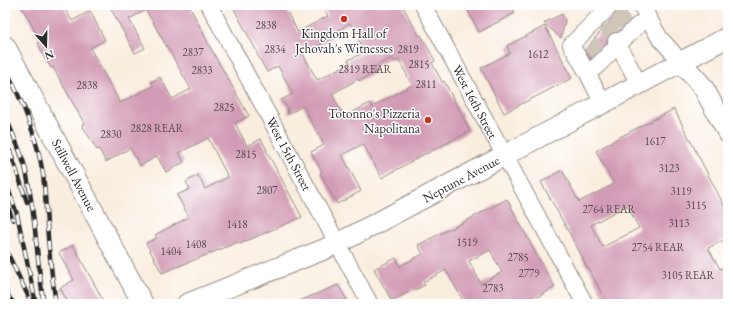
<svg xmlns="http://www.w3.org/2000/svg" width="733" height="309" viewBox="0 0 733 309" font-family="'EB Garamond',serif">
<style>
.building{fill:#d39cb6;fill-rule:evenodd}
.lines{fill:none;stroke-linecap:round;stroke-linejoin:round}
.minor-tunnel{stroke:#d0c6ba;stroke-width:16;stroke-dasharray:16 8;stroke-linecap:butt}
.minor-casing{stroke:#928c84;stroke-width:18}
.major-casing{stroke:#928c84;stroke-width:22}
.minor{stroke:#fff;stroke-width:16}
.major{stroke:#fff;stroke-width:20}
.rail-casing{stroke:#2b2b2b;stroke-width:4.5}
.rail{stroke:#fff;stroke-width:3;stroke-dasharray:9;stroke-linecap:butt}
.poi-dot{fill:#c8321e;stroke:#fff;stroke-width:1.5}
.labels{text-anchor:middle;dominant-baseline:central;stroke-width:3;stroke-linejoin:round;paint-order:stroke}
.number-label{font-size:11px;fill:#55474e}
.poi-label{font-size:13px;fill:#2b2b2b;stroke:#fff}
.street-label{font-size:13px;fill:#2b2b2b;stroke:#fff}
</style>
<rect width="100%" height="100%" fill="#fff"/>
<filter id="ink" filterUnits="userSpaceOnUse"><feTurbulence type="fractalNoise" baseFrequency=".025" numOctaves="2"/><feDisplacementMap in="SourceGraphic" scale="8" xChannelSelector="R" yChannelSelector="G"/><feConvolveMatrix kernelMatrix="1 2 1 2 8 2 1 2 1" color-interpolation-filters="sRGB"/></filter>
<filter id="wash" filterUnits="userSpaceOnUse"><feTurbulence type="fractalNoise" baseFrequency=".012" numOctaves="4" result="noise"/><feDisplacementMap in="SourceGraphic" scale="16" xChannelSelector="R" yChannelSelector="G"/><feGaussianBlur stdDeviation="0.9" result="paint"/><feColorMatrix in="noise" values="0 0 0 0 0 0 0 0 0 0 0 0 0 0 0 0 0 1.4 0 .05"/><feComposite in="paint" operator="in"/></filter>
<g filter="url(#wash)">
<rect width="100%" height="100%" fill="#f9edde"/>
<g id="blocks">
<!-- building -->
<path class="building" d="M21,5H63L72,21L90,11L105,40L90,48L120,103L153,86L151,82L160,77L172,99L191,89L146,10L129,19L145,48L135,53L109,5H189L211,49L249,116L235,123L247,146L261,139L267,150H266L302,217L239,244L238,242L162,273L146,243L157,238L155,235L189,217L177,195L190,189L186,182L198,175L205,189L228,177L208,138L179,153L184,162L166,172L157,156L140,166L130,148L106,162L99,149L97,150L82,125L84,123L53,67L51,68L43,54L38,43L41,42Z
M232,5H283L298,32L328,16L322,5H402L419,36L421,35L435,61L432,63L442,82L444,81L470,131L426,154V153L382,178L363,144L342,155L361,191L337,204L320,173L322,172L311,152L324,145L303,106L288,114L287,107L281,100L293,94L278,66L267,72L256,52H257ZM350,23L365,52L348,60L350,63L317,80L303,54L333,38L331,34ZM392,58L395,62L399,60L412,85L372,107L370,103L344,117L332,94L358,79L359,81L376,72L374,67Z
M465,5H511L515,13L479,32Z
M620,9L627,22L618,32H612L608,36L607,40V43L590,59L585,50Z
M562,14L565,21L561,38L544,23Z
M545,26L572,78L504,113L481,68L510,53L507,46Z
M674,109L728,213V238L708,248L720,269L728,265V304H607L589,269H588L582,258H583L541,182L562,170L579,202L614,184L596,151L618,138ZM627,205L639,228L603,247L591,225Z
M507,199L536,254L555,287L525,304H465L446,270L423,282L425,285L415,290L414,289L392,301L374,269L396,258L400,266L423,254L418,245L451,228V229ZM490,250L502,272L481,284L469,261Z
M73,245L103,300L95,304H69L60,288L74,280L59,253Z
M338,285L349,304H292Z"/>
</g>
</g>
<g filter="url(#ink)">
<use href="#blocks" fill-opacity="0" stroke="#928c84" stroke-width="1"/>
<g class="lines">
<!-- minor-tunnel -->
<path class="minor-tunnel" d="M617,11L627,29
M606,24L616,41
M591,43L602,57"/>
<defs>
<path id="minor" d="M209,5L370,304
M423,5L585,304
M641,5L659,37L681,62
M616,41L639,84
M587,72L596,67L636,27L648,18
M603,104L587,72L571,45L611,5"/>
<path id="major" d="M5,46L143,304
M681,62L703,87L728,133
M187,304L325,249L352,236L728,37"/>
</defs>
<!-- minor casing -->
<use href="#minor" class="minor-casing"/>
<!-- major casing -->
<use href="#major" class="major-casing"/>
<!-- minor -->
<use href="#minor" class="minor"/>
<!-- major -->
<use href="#major" class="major"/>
<defs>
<path id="rail" d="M5,68C22,100 37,138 43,174C45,191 46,208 47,225C49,252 52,278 56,304
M5,116C12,132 20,149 25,167C36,212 36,259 44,304
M10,151L27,202
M5,180L17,214L36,304
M5,200L13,220
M5,248L32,304
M5,291L14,304"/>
</defs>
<!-- rail casing -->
<use href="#rail" class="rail-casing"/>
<!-- rail -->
<use href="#rail" class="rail"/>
</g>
</g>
<!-- markers -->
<g class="poi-dot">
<circle cx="344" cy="19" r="4"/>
<circle cx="428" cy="120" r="4"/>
</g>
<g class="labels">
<!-- number labels -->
<g class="number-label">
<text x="266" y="25">2838</text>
<text x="275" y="49">2834</text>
<text x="408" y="49">2819</text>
<text x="193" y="52">2837</text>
<text x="538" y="54">1612</text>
<text x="419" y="64">2815</text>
<text x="365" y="69">2819 REAR</text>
<text x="202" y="70">2833</text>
<text x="426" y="84">2811</text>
<text x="87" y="85">2838</text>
<text x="224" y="107">2825</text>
<text x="157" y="128">2828 REAR</text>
<text x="111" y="134">2830</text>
<text x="655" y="141">1617</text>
<text x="246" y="154">2815</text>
<text x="669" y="168">3123</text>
<text x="267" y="190">2807</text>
<text x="681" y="191">3119</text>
<text x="696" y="205">3115</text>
<text x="609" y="209">2764 REAR</text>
<text x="679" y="223">3113</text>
<text x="237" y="224">1418</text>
<text x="467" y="242">1519</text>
<text x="196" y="244">1408</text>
<text x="658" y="247">2754 REAR</text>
<text x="171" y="251">1404</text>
<text x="518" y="257">2785</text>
<text x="529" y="273">2779</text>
<text x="688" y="275">3105 REAR</text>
<text x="493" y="288">2783</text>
</g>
<!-- poi labels -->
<g class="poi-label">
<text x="344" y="33">Kingdom Hall of<tspan x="344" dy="15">Jehovah's Witnesses</tspan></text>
<text x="420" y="113" text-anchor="end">Totonno's Pizzeria<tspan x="420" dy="15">Napolitana</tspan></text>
</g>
<!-- street labels -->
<g class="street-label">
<text transform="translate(475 102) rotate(62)">West 16th Street</text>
<text transform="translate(289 154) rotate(62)">West 15th Street</text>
<text transform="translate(74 175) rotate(62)">Stillwell Avenue</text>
<text transform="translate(461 179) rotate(-28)">Neptune Avenue</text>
</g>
</g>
<!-- margin -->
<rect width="733" height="309" fill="none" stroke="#fff" stroke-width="20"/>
<!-- north arrow -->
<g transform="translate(46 46) rotate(160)" stroke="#ffffff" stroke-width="3" paint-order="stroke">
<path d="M0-3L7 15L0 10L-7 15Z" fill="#2b2b2b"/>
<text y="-6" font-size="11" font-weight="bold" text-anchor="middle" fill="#2b2b2b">N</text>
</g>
</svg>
